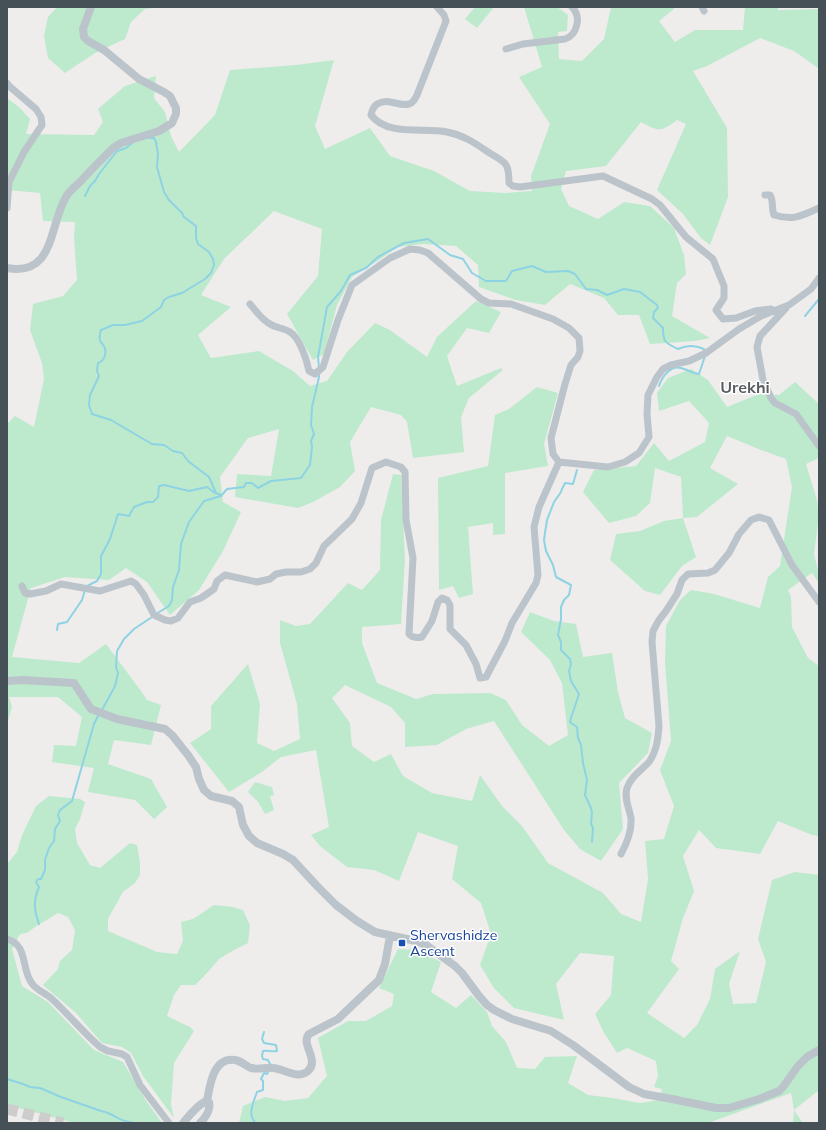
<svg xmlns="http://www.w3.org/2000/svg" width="826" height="1130" viewBox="0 0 826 1130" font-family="Mulish,sans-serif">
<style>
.green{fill:#bdeacd}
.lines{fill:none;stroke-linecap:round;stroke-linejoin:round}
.stream{stroke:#8ed3e3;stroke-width:2}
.trunk-tunnel{stroke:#cdcdce;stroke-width:11;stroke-dasharray:11 5.5;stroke-linecap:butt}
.minor{stroke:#bbc4ca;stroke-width:7}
.tertiary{stroke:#bbc4ca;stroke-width:8}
.transit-dot{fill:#1a4fb4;stroke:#fff;stroke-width:1.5}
.labels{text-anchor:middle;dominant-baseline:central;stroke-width:3;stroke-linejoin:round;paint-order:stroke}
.transit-label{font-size:14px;fill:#164399;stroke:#fff;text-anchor:start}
.quarter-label{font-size:16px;font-weight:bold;fill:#595d60;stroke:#fff}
</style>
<rect width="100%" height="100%" fill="#efecec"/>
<!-- green -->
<path class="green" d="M57,7H162L145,9L131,22L125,39L95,53L65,73L48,58L44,36L48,17Z
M475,7H494L477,28L465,19Z
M524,7H557L568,15L567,31L558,32L559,59L582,61L604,39L611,7H673L674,9L659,21L675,42L695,30H743L745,7H778V10L819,9L818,68L794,51L760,38L707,66L693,71L727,128L728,197L710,245L701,238L683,214L657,190L686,124L677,120C661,132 659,132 641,122L606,166L566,171L561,189L569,206L598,219L624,202L650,206L674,228L684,255L686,274L677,283L672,316L710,338L695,341L650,344L639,315H618L604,298L570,284L545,305L516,300L479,287L478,265L456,246L423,244L397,247L379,260L352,277L337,305L324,354L313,360L287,314L318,276L322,229L274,211L224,259L201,295L231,307L198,335L211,358L259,351L293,371L310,386L327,381L347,352L375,323L390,330L427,357L437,337L476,301L501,312L489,333L467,328L447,356L457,386L501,368L503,370L469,398L461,417L464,452L413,458L407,422L401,415L371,407L350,442L355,471L340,487L313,502L298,508L235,497L237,474L271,476L279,429L248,438L220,477L223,502L241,512L223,551L199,590L170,615L147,582L126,568L109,580L65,577L31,588L12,657L79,663L106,644L141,691L147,700L161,705L151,745L114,740L108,764L151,779L167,807L154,819L135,800L88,792L94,768L52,762L54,745L76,746L82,717L58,697H9L12,707L8,721H7V424L15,416L34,427L44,379L42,363L30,330L33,304L63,296L77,280L74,237L75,222L43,221L40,193L7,190V98L20,108L30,119L26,134L94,135L103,122L98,109L125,86L156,76L154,98L165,112L171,136L179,152L215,115L230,70L296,65L334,60L315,126L325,149L370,128L390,156L434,171L470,191L506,193L532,191L531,176L550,124L519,77L542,67Z
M691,369L708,380L727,407L759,394L779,395L795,382L819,404V458L806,464L817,500L819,516L814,554L819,575V583L812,573L788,590L791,597L792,627L808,658L819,666V836L812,835L778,821L760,854L716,848L699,830L683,856L694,891L683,918L671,961L679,969L647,1013L684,1038L697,1025L710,999L715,969L740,951L729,984L733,1004L756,1003L766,962L758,939L772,880L795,872L819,875V1090L794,1110L803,1123H793L794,1110L791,1093L708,1123H239L243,1106L265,1097L285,1101L308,1098L327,1076L318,1038L348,1021H366L392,1006L394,994L379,988L398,949L417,950L441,962L431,992L456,1008L471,995L487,1012L492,1026L506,1042L517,1068L535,1069L545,1057L577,1056L568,1083L588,1095L613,1098L640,1103L659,1100L662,1089L654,1087L658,1076L656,1061L627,1048L617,1053L603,1031L595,1014L611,995L614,956L580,953L556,984L564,1020L514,1008L494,988L480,965L491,934L481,903L452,879L458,846L418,832L399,881L374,870L347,867L320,846L311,835L329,827L316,750L281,757L262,772L229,792L190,743L211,729V706L248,664L260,704L257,743L274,751L300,739L297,704L280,643V620L296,626L310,624L348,583L362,590L380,570L381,520L393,474L401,475L405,559L401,624L362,627V643L377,683L416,699L433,694L490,693L506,700L522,725L549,746L568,735L562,683L550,660L521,632L530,612L554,621L576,624L583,657L612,653L618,692L625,718L652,733L648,753L619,783L623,829L601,861L580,849L564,830L494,721L466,729L437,745L405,747V723L391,707L345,685L332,698L350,723L352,746L374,762L391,754L403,776L432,793L472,801L480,775L502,806L522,826L548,863L603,893L621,914L641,922L648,879L645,841L664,839L674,806L660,770L671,741L665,662L666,626L680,600L691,590L714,594L760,608L768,577L780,566L792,487L786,459L761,450L727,436L710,468L738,484L697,517L683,518L696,557L682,566L660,595L645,591L610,560L616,534L640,531L664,521L683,518L681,477L655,468L650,503L636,516L609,523L583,492L594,470L636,466L654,443L669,461L705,442L709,423L689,401L659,411L657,393L668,378Z
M537,387L558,393L544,444L548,466L505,473V534L493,535V523L468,527L473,594L459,598L453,586L439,590L438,478L488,466L495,415L509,409Z
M255,782L272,787L274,795L270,796L274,810L265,814L258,802L248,792Z
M49,796L80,799L85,802L80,819L75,829L77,843L90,865L100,868L130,843L137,845L140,862V875L135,883L123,892L108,919V931L157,952L177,954L183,941L181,922L193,919L214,905L233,907L243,910L250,925L248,943L234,950L219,959L207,973L195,985H181L174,995L167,1016L190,1027L194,1031L174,1063L171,1104L174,1118L143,1076L131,1053L122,1047L102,1043L76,1013L43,985L58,969L60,961L72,950L75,930L68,917L58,913L35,927L27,933L20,934L12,949L22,986L48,1002L94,1050L123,1062L145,1099L162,1123H75L7,1105V864L17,852L22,835L36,806Z"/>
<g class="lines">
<!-- stream -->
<path class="stream" d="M149,138H154L156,142L158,154L157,167L164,192L169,200L182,213L184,217L196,226V238L198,244L209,252L213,259L214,265L211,273L205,279L182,293L169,297L164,300L161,307L142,321L125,325H113L101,330C100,333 99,336 100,340C102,345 101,342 104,346C107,352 105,361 98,363L97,371L99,376L90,395L89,405L92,414L111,420L152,444L164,445L173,451L182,453L188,461L209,477L216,493L221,495
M85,196L90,186L95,181L99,174L117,151L126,148L132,143
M805,316L819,299
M319,368L318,357L327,307L341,291L350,275L366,268L378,257L404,243L428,239L450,255L463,259L472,273L486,281H506L512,271L532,266L546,272L568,271L575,274L586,289L597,290L607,295L624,289L640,292L657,305L658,308L654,312L653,318L663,328C663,342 665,343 678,349C687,345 694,345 704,349V352
M659,386C662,377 670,365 681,368C689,370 691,373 699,374L705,356
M577,470L573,484L565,483L562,489L561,492L554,502L547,520L545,533L544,540L546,551L553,565L556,577L571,585L569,595L564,600L561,607V619L558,635L561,642V650L570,659L571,664L569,671L571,681L579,694L570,721L571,723L577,727L578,738L581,745L583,763L587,780L585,795L591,808L592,813L591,824L593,828L592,842
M87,586L97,581L101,574V556L110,539L118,514L129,516L134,507L147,502H153L158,497L159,486L164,485L189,491L207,487L215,493
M156,614L169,606L172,600L173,587L179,570L181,544L189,522L204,501L221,496L227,489L244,487L246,483H252L258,488L271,481L301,478L310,465L312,447L311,441L314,434L311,425L312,407L319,377V373
M57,630L58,624L67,622L82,600L85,590
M102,710L115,686L118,673L116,667L117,651L124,639L134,629L152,617
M39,924C34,910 33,901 39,887L36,882L38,879H41L45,870V860L49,848L54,841L55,829L60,821L58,815L60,810L72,801L94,724L99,714
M264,1032L262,1039L264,1043L276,1045L277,1051C271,1052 268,1050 263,1051L262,1056L263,1059L268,1060L270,1064
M7,1079L23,1084L30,1087L40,1088L61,1097L101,1111C108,1112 110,1114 116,1117C121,1120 128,1122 134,1123
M255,1123C254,1121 253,1120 252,1117C249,1110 255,1098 257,1092L263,1090V1081L261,1079L264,1073L267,1074L269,1070"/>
<!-- trunk-tunnel -->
<path class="trunk-tunnel" d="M7,1109L63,1123"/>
<!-- minor -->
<path class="minor" d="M437,7L444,15L446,21L417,95C415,99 413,103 409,104C397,107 390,97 377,104C373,107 372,110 371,115C388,137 424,127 447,132C463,135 475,143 488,152C505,163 509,161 509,183L513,186L520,187L603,176L652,199L660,205L686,237L713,259L724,286V298L716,310L723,319L736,318L755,311L771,309
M702,7L704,11
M506,49L523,44L565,39C577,35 582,17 572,7
M7,83L9,86L36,109L41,117L42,125L24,152L9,182L7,208
M765,195H770C774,201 771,208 774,215C793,221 801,216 819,208
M250,304C256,311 262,320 270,324C276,328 284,328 290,332C300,338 307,361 309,371L315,374L323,367L338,320L352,285L390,258L410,249L420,250L428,253L481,299L489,303L511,304L553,319L569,328L579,338L580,351L578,357L571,365L565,384L551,438L553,454L559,462
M786,308L760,336L757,347L763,380L771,398L775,403L796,414L819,446
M22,586L25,593L30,594L46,591L61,584L100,591L131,581L136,584L144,595L154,615L165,620L171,621L178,618L190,602L201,598L214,589L217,581L225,575L257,582L270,579L276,574L286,572H301L310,569L316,563L324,546L352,519L361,503L372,468L386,462L401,467L405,472L406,520L413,558L409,634C412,638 417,638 422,637L432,621L438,602L442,598L447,600L450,605V629L466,645L476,664L480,678L486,677L505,641L512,623L536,583L538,575L534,527L539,507L559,462L608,467L625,462L639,453L649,437L647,414L648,395L657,377L663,369L671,365L689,361L706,353L739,329L761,316L789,305L811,289L819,278
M621,854C627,843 632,830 631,818C629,808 624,798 627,788C631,776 642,770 649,762C657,751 658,738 659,726L652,642L653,631L659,620L666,611L677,594L682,580L688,574L708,573L715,570L729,553L739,534L751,520L759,517L769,520L792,565L819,602
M7,939C28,945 21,967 31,982C35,990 46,993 52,999C69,1015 83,1032 100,1047L108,1051L122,1054L127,1057L140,1085L169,1123"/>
<!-- tertiary -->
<path class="tertiary" d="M7,268C55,277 49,225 66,197C69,191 76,186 81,181C91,170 102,159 113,148L121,143L159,131L172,123L176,114V108L170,96L164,92L139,79L104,50L88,41L84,37L83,29L91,7
M7,681L22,680L74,683L91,709L117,719L165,729L172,735L188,755L196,767L199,779L204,790L211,796L232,801L239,807L243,825L249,836L257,843L283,854L293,860L318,887L336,905L357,921L375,932L416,941L426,945L455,966L462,973L479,996L487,1005L494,1010L512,1019L551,1031L573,1045L629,1087L644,1094L672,1099L716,1108H729L759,1099L779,1091L783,1087L798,1066L807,1057L819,1050
M183,1123C188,1117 199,1103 207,1101
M200,1123C206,1117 211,1110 209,1102L207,1101C210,1085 213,1057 235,1060C242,1061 245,1066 251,1068C259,1070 266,1067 273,1068C285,1069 297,1080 308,1071C320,1060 300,1044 309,1034L338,1019L379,980L385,964L390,936"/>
</g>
<!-- markers -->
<rect class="transit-dot" x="398" y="939" width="8" height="8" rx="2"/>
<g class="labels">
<!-- transit labels -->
<g class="transit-label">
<text x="410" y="935">Shervashidze<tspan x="410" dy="16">Ascent</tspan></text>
</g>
<!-- quarter labels -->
<g class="quarter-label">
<text x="745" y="387">Urekhi</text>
</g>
</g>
<!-- border -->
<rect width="826" height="1130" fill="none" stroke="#465057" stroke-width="16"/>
</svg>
